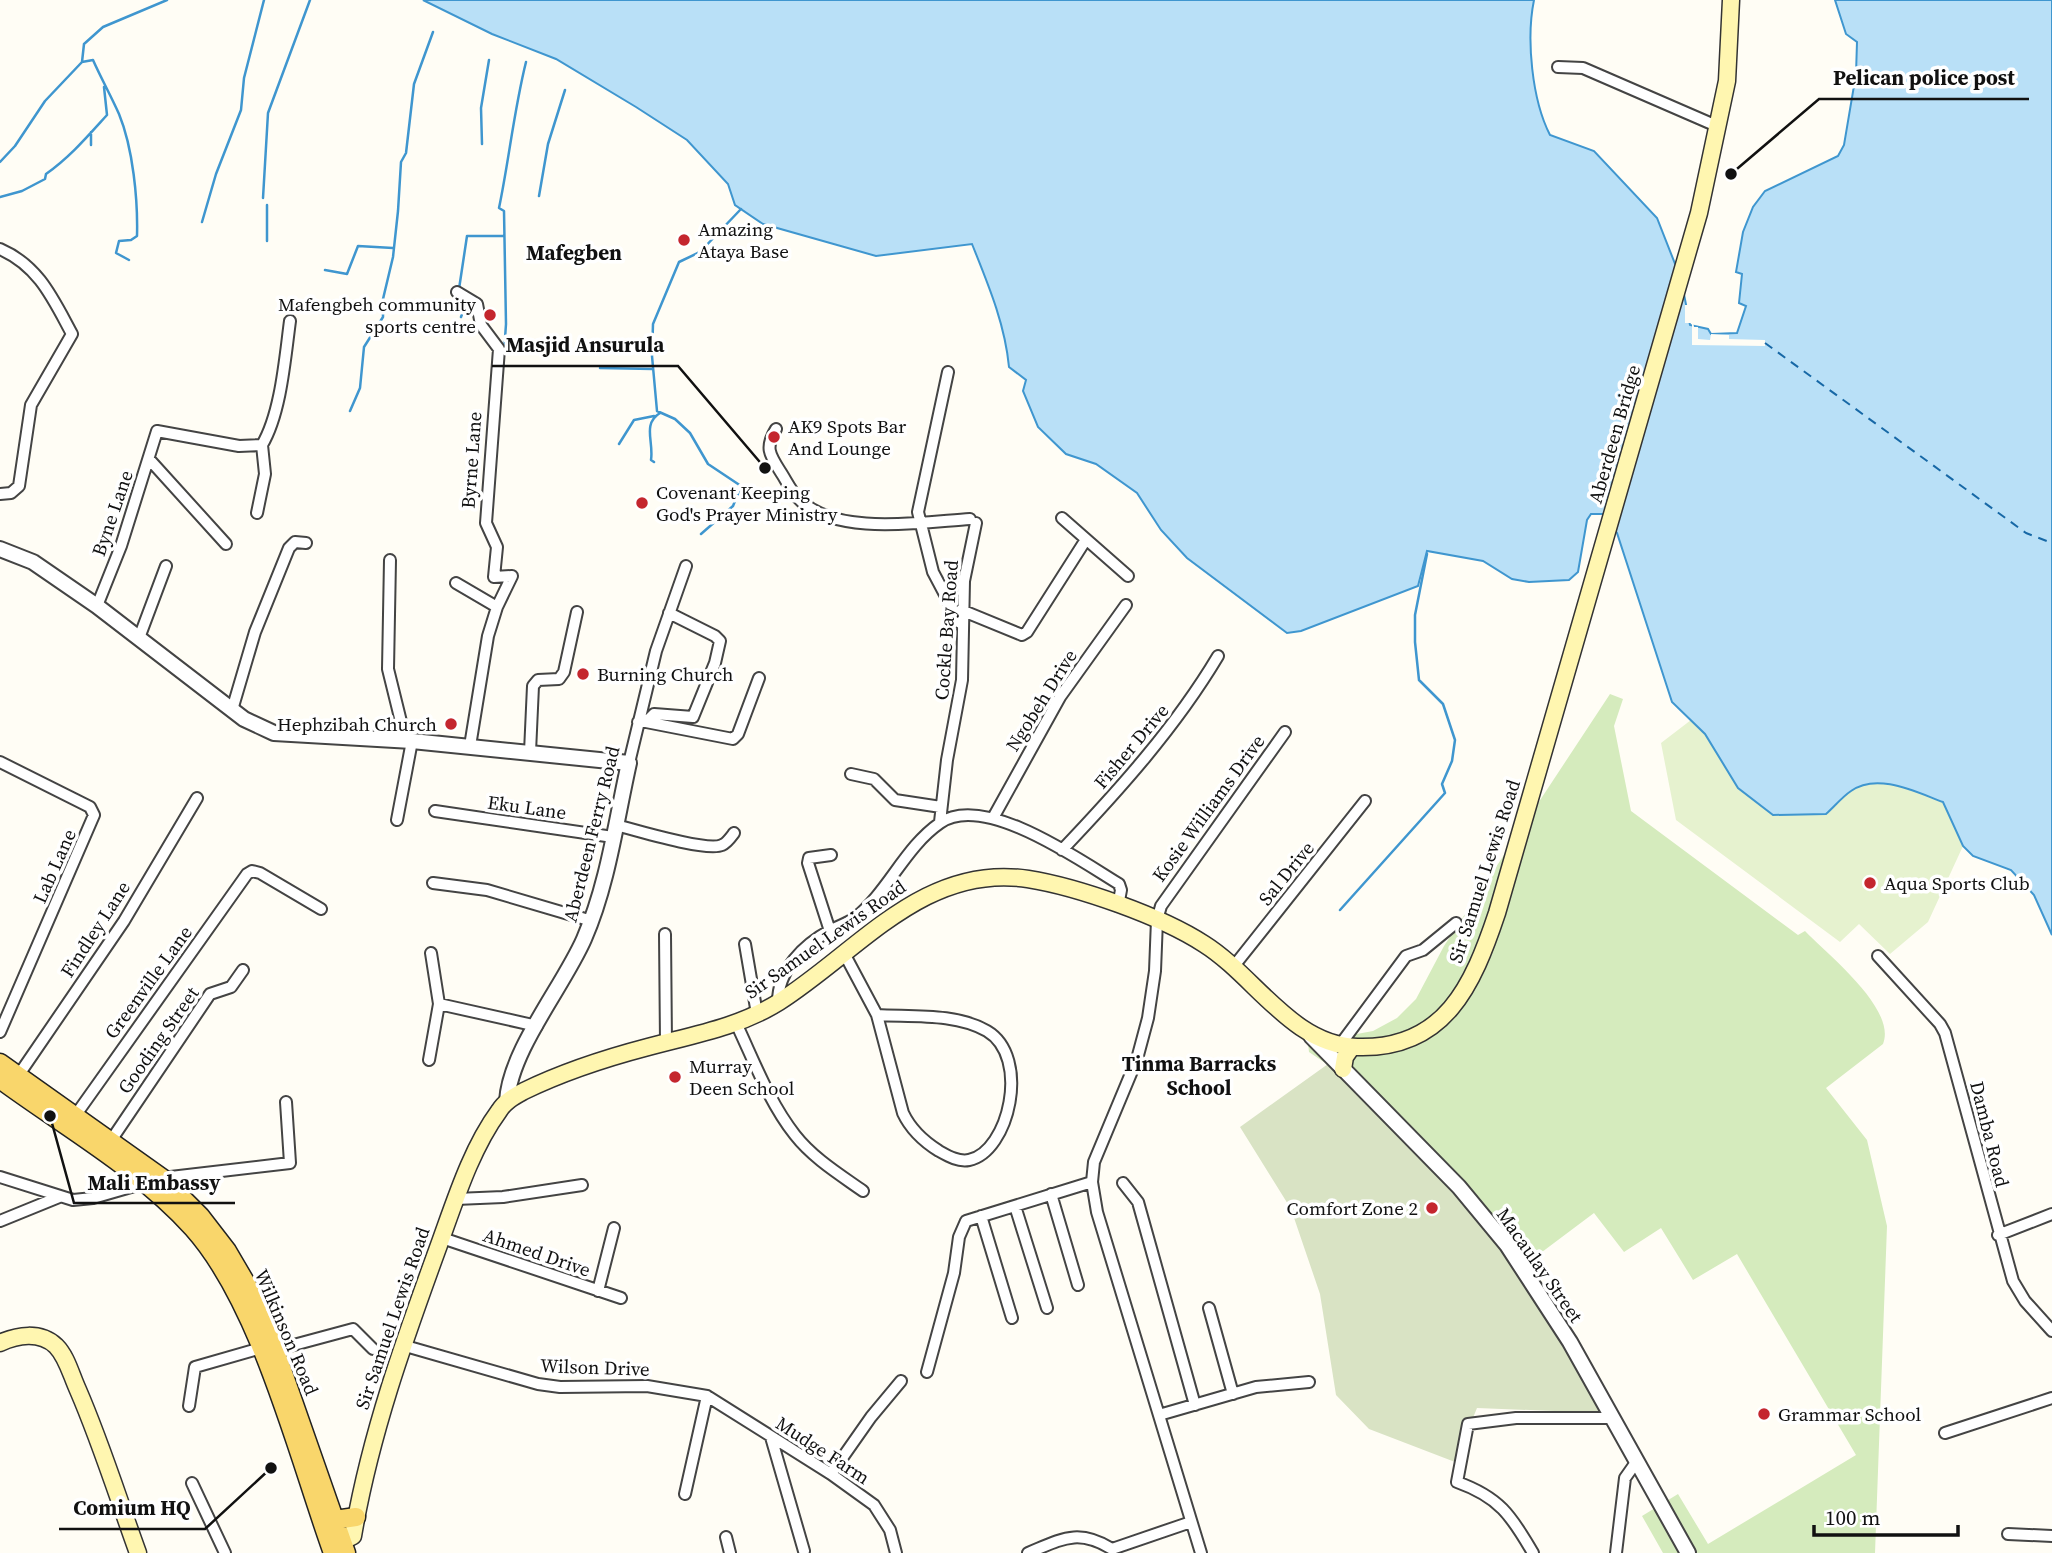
<svg xmlns="http://www.w3.org/2000/svg" width="2052" height="1553" viewBox="0 0 2052 1553" font-family="'Source Serif 4',serif">
<style>
.green{fill:#d5ebbd}
.cemetery{fill:#d9e3c4}
.pitch{fill:#e6f2cf}
.water{fill:#b9e0f7;stroke:#3f96cf;stroke-width:2}
.pier{fill:#fffdf5}
.lines{fill:none;stroke-linecap:round;stroke-linejoin:round}
.stream{stroke:#3f96cf;stroke-width:2.5}
.ferry{stroke:#1768a6;stroke-width:2;stroke-dasharray:9 7;stroke-linecap:butt}
.minor-casing{stroke:#444;stroke-width:14}
.tertiary-casing{stroke:#444;stroke-width:18}
.secondary-casing{stroke:#333;stroke-width:19}
.primary-casing{stroke:#222;stroke-width:21}
.minor{stroke:#fff;stroke-width:10}
.tertiary{stroke:#fff;stroke-width:14}
.secondary{stroke:#fff6b0;stroke-width:16}
.primary{stroke:#f9d66b;stroke-width:18}
.poi-dot{fill:#c4262e;stroke:#fff;stroke-width:2.5}
.labels{text-anchor:middle;dominant-baseline:central;stroke-width:7;stroke-linejoin:round;paint-order:stroke}
.poi-label{font-size:19px;fill:#111;stroke:#fff;text-anchor:start}
.street-label{font-size:19px;fill:#111;stroke:#fff}
.neighbourhood-label{font-size:21px;font-weight:bold;fill:#111;stroke:#fff}
.leader{fill:none;stroke:#111;stroke-width:2.5}
.callout-dot{fill:#111;stroke:#fff;stroke-width:2.5}
.callout-label{font-size:21px;text-anchor:middle;font-weight:bold;fill:#111;stroke:#fff;stroke-width:7;stroke-linejoin:round;paint-order:stroke}
</style>
<rect width="100%" height="100%" fill="#fffdf5"/>
<!-- green -->
<path class="green" d="M1610,694L1623,699L1614,726L1631,811L1798,935L1805,931C1828,955 1897,1009 1883,1044L1826,1088L1867,1140L1887,1226L1875,1553H1663L1642,1516L1678,1494L1708,1544L1856,1455L1737,1254L1693,1280L1661,1228L1624,1252L1594,1213L1506,1279L1343,1075L1309,1052L1308,1043L1373,1031L1397,1018L1416,999L1444,946Z"/>
<!-- cemetery -->
<path class="cemetery" d="M1328,1064L1439,1173L1522,1278L1603,1413L1477,1408L1455,1462L1369,1429L1336,1395L1320,1294L1291,1209L1240,1127Z"/>
<!-- pitch -->
<path class="pitch" d="M1691,720L1705,734L1738,788L1826,814C1834,807 1842,797 1851,791C1877,772 1917,792 1943,802L1963,846L1928,922L1890,954L1859,924L1840,942L1676,820L1661,743Z"/>
<!-- water -->
<path class="water" d="M423,0H1534C1526,39 1532,100 1550,135L1594,151L1657,218L1681,279L1690,325L1708,329L1711,334L1737,333L1746,306L1739,303L1742,274L1736,272L1743,232L1753,207L1765,191L1838,156L1844,145L1856,74L1857,42L1846,34L1835,0H2052V935L2034,895L2011,870L1973,856L1963,846L1943,802C1916,792 1877,772 1851,791C1842,797 1834,807 1826,814L1773,815L1738,788L1705,734L1672,702L1617,533L1603,514H1591L1587,520L1578,572L1569,580L1529,582L1512,579L1483,561L1427,551L1418,586L1301,631L1287,633L1187,558L1161,530L1137,493L1096,464L1066,454L1038,427L1023,391L1026,380L1009,367C1005,324 988,284 972,244L876,256L763,224L735,205L728,184L687,140L636,107L556,59L492,34Z"/>
<!-- pier -->
<path class="pier" d="M1685,305H1690L1694,327H1698V339L1710,340L1711,334L1729,335V339L1765,340V346L1692,345V323H1685Z"/>
<g class="lines">
<!-- stream -->
<path class="stream" d="M82,62L93,60C101,78 111,96 119,114C133,148 138,200 137,236L131,240L119,241L116,253L129,260
M91,132V145
M482,144L481,108L489,60
M0,162L15,146L45,101L82,62L84,44L103,27L167,0
M539,196L548,144L565,90
M0,197L22,191L45,179L46,174C70,157 87,137 107,115L104,87
M263,198L268,113L310,0
M202,222L216,174L241,110L244,78L264,0
M267,241V205
M325,270L347,274L358,246L393,248
M459,289L467,236H503
M461,317L467,300
M503,367L506,324L504,211L499,208C509,160 514,110 526,62
M600,368L653,369
M350,411L360,388L364,347L383,317V299L393,257L398,211L401,162L406,153L414,84L433,32
M619,444L634,420L654,416
M654,462L651,460C654,442 642,424 660,413
M701,534L733,506L741,486L708,464L690,433L675,419L657,411L652,356L653,324L679,262L700,252L741,209
M1340,910L1445,793L1442,784L1452,761L1455,740L1443,704L1419,680L1415,642V615L1427,554"/>
<!-- ferry -->
<path class="ferry" d="M1765,343L2026,533L2052,543"/>
<defs>
<path id="minor" d="M1558,67L1583,68L1719,127
M0,249C39,266 53,299 72,334L31,405L19,486L11,493L0,494
M457,292L477,304L481,325L499,349L486,523L497,547L494,577L512,576L497,607L488,636L470,746
M948,372L918,512L933,572L960,623
M776,429C765,447 769,454 780,471C786,480 791,491 798,498C834,537 923,522 970,519
M149,459L226,544
M257,513L265,474L262,445
M1062,518L1128,576
M390,560L388,669L406,742
M456,583L497,607
M97,606L121,546L157,431L239,446L262,445C281,413 285,358 290,321
M961,610L1022,635L1027,632L1085,541
M139,638L166,566
M232,710L255,632L289,548L295,542L306,543
M638,722H646L654,714L693,717L715,663L720,641L715,636L669,613
M646,722L733,739L738,734L759,678
M530,752L533,686L538,680L559,679L564,672L577,612
M0,762L90,807L94,815L0,1032
M629,763L656,651L686,566
M851,774L874,779L895,800L941,807
M435,811L613,837
M993,818L1060,697L1126,605
M397,820L412,741
M940,822L947,760L962,680L964,581L976,523
M616,825C635,830 707,852 722,845C727,843 731,837 734,833
M1062,850C1119,790 1175,728 1218,656
M433,883L487,890L592,921
M830,931L808,863L809,858L831,855
M665,934L666,1043
M745,944L757,1014
M845,955L877,1015L903,1113C911,1130 923,1141 939,1151C948,1156 958,1162 969,1160C1009,1152 1031,1057 987,1031C956,1013 912,1017 877,1015
M1878,956L1940,1024L1945,1033L2013,1281L2025,1301L2052,1331
M1234,966L1365,801
M778,1002C778,970 803,945 831,930C839,926 848,923 855,918C888,892 905,847 940,823C984,792 1081,861 1119,884L1121,890L1118,906
M439,1004L537,1026
M736,1023C754,1061 769,1102 795,1135C813,1158 839,1174 863,1191
M1340,1045L1406,956L1423,950L1456,923
M429,1060L439,1004L431,953
M18,1076L124,921L197,798
M75,1116L247,874L252,871L260,873L321,909
M110,1142L210,994L231,987L243,970
M0,1177L73,1200L93,1198L145,1183
M162,1178L290,1163L286,1102
M1123,1183L1138,1202L1195,1405
M1051,1194L1078,1285
M456,1199L503,1197L582,1185
M1015,1206L1047,1308
M981,1216L1012,1318
M0,1221L59,1197
M1998,1235L2052,1214
M442,1238L621,1298
M598,1291L614,1228
M1209,1308L1233,1394
M402,1345L538,1384L560,1387L647,1386L707,1396L831,1474L874,1505L890,1530L896,1553
M275,1350L353,1329L373,1349
M927,1372L954,1273L959,1237L966,1221L1092,1182
M189,1406L195,1367L261,1348
M1159,1415L1256,1387L1309,1382
M1945,1433L2052,1398
M771,1437L804,1551
M831,1474L871,1417L901,1381
M192,1483L225,1553
M685,1494L707,1396
M2008,1534L2052,1536
M726,1537L730,1553
M1028,1553C1062,1539 1078,1528 1112,1549L1191,1522
M1201,1553L1097,1212L1092,1182L1094,1162L1137,1059L1148,1018L1155,971L1157,920L1161,906L1285,732
M1533,1553C1511,1515 1499,1497 1457,1482L1468,1424L1516,1418H1612
M1616,1553L1625,1478L1637,1461"/>
<path id="tertiary" d="M0,549L33,562L97,606L244,719L274,733L412,741L629,763C616,821 608,884 584,939C563,987 510,1050 507,1101
M1311,1036L1459,1187L1507,1245L1570,1342L1688,1553"/>
<path id="secondary" d="M1343,1069L1345,1057L1352,1047
M0,1343C17,1335 40,1331 56,1346C67,1357 71,1375 78,1390C101,1443 118,1498 138,1553
M331,1547L353,1536C370,1435 404,1341 439,1245C455,1201 471,1149 499,1111C505,1101 515,1096 524,1091C563,1072 606,1058 648,1047C693,1035 739,1027 779,1002C859,951 924,863 1028,879C1078,887 1161,916 1204,944C1255,976 1292,1045 1357,1047C1445,1050 1473,985 1497,913L1699,213L1727,81L1731,0"/>
<path id="primary" d="M0,1063L162,1178L200,1216L227,1251L251,1292L275,1350L346,1553
M0,1079C65,1127 139,1168 193,1228C261,1304 298,1456 333,1553
M335,1520L356,1517"/>
</defs>
<!-- minor casing -->
<use href="#minor" class="minor-casing"/>
<!-- tertiary casing -->
<use href="#tertiary" class="tertiary-casing"/>
<!-- secondary casing -->
<use href="#secondary" class="secondary-casing"/>
<!-- primary casing -->
<use href="#primary" class="primary-casing"/>
<!-- minor -->
<use href="#minor" class="minor"/>
<!-- tertiary -->
<use href="#tertiary" class="tertiary"/>
<!-- secondary -->
<use href="#secondary" class="secondary"/>
<!-- primary -->
<use href="#primary" class="primary"/>
</g>
<!-- markers -->
<g class="poi-dot">
<circle cx="684" cy="240" r="7"/>
<circle cx="490" cy="315" r="7"/>
<circle cx="774" cy="437" r="7"/>
<circle cx="642" cy="503" r="7"/>
<circle cx="583" cy="674" r="7"/>
<circle cx="451" cy="724" r="7"/>
<circle cx="1870" cy="883" r="7"/>
<circle cx="675" cy="1077" r="7"/>
<circle cx="1432" cy="1208" r="7"/>
<circle cx="1764" cy="1414" r="7"/>
</g>
<g class="labels">
<!-- poi labels -->
<g class="poi-label">
<text x="698" y="229">Amazing<tspan x="698" dy="22">Ataya Base</tspan></text>
<text x="476" y="304" text-anchor="end">Mafengbeh community<tspan x="476" dy="22">sports centre</tspan></text>
<text x="788" y="426">AK9 Spots Bar<tspan x="788" dy="22">And Lounge</tspan></text>
<text x="656" y="492">Covenant Keeping<tspan x="656" dy="22">God's Prayer Ministry</tspan></text>
<text x="597" y="674">Burning Church</text>
<text x="437" y="724" text-anchor="end">Hephzibah Church</text>
<text x="1884" y="883">Aqua Sports Club</text>
<text x="689" y="1066">Murray<tspan x="689" dy="22">Deen School</tspan></text>
<text x="1418" y="1208" text-anchor="end">Comfort Zone 2</text>
<text x="1778" y="1414">Grammar School</text>
</g>
<!-- street labels -->
<g class="street-label">
<text transform="translate(1614 434) rotate(-74)">Aberdeen Bridge</text>
<text transform="translate(471 460) rotate(-86)">Byrne Lane</text>
<text transform="translate(112 513) rotate(-71)">Byne Lane</text>
<text transform="translate(946 630) rotate(-86)">Cockle Bay Road</text>
<text transform="translate(1041 700) rotate(-58)">Ngobeh Drive</text>
<text transform="translate(1131 746) rotate(-50)">Fisher Drive</text>
<text transform="translate(527 807) rotate(8)">Eku Lane</text>
<text transform="translate(1208 808) rotate(-54)">Kosie Williams Drive</text>
<text transform="translate(591 834) rotate(-76)">Aberdeen Ferry Road</text>
<text transform="translate(54 866) rotate(-66)">Lab Lane</text>
<text transform="translate(1484 871) rotate(-72)">Sir Samuel Lewis Road</text>
<text transform="translate(1286 873) rotate(-51)">Sal Drive</text>
<text transform="translate(95 929) rotate(-57)">Findley Lane</text>
<text transform="translate(825 939) rotate(-35)">Sir Samuel Lewis Road</text>
<text transform="translate(148 982) rotate(-54)">Greenville Lane</text>
<text transform="translate(158 1040) rotate(-55)">Gooding Street</text>
<text transform="translate(1990 1134) rotate(76)">Damba Road</text>
<text transform="translate(537 1252) rotate(19)">Ahmed Drive</text>
<text transform="translate(1540 1265) rotate(55)">Macaulay Street</text>
<text transform="translate(392 1318) rotate(-71)">Sir Samuel Lewis Road</text>
<text transform="translate(287 1332) rotate(67)">Wilkinson Road</text>
<text transform="translate(595 1367) rotate(2)">Wilson Drive</text>
<text transform="translate(823 1450) rotate(33)">Mudge Farm</text>
</g>
<!-- neighbourhood labels -->
<g class="neighbourhood-label">
<text x="574" y="252">Mafegben</text>
<text x="1199" y="1063">Tinma Barracks<tspan x="1199" dy="24">School</tspan></text>
</g>
</g>
<!-- callouts -->
<path class="leader" d="M1731 174L1819 99H2029M765 468L678 366H492M50 1116L74 1203H235M271 1468L205 1529H59"/>
<g class="callout-dot">
<circle cx="1731" cy="174" r="7"/>
<circle cx="765" cy="468" r="7"/>
<circle cx="50" cy="1116" r="7"/>
<circle cx="271" cy="1468" r="7"/>
</g>
<g class="callout-label">
<text x="1924" y="85">Pelican police post</text>
<text x="585" y="352">Masjid Ansurula</text>
<text x="154" y="1190">Mali Embassy</text>
<text x="132" y="1515">Comium HQ</text>
</g>
<!-- scale -->
<path d="M1814 1525v10h144v-10" fill="none" stroke="#111111" stroke-width="3.5"/>
<text x="1825" y="1525" font-size="21" fill="#111111" stroke="#ffffff" stroke-width="5" paint-order="stroke">100 m</text>
</svg>
